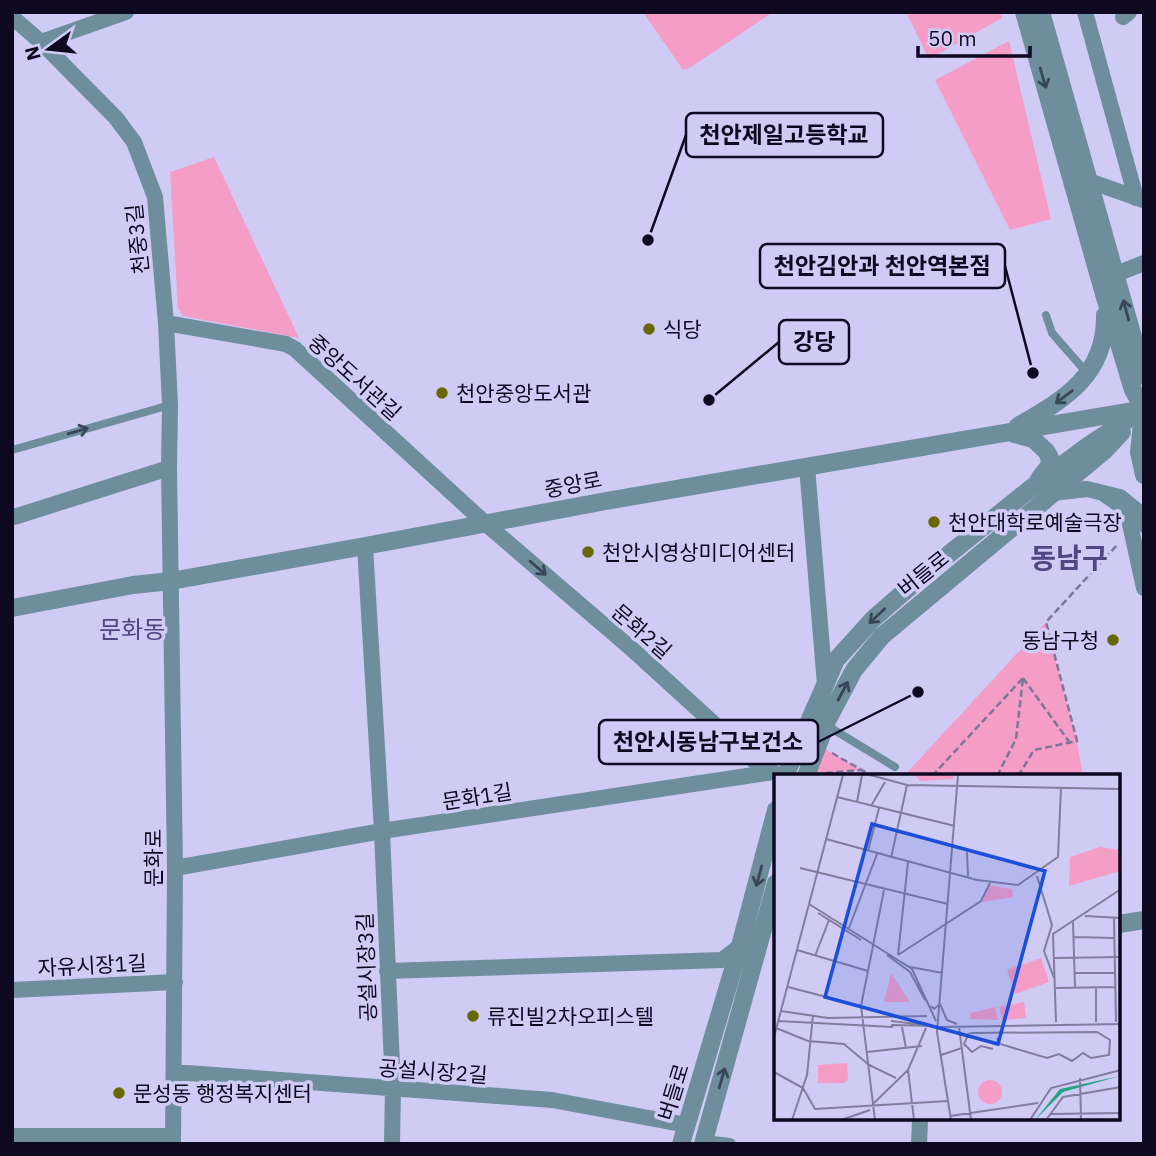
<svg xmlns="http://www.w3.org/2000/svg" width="1156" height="1156" viewBox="0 0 1156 1156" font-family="'IBM Plex Sans','Noto Sans KR',sans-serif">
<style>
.green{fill:#f49dc7}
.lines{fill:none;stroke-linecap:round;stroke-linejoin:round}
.path{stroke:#7c7799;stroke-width:2.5;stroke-dasharray:7 3.5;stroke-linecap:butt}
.service{stroke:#6e8e9e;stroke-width:8}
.pedestrian{stroke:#6e8e9e;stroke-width:12}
.minor{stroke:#6e8e9e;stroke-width:16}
.tertiary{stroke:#6e8e9e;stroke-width:18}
.oneway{stroke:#394559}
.poi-dot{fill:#686802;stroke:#cfcbf4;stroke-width:2.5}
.labels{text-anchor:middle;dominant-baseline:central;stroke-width:7;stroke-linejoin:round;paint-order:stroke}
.street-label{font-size:21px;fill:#0e0920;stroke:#cfcbf4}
.poi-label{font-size:21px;fill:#0e0920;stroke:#cfcbf4;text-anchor:start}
.quarter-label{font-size:24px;fill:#504681;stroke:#cfcbf4}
.district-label{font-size:28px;font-weight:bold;fill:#504681;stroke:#cfcbf4}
.inset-road{fill:none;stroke:#827d9f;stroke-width:2}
.view{fill:#1d4ed8;fill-opacity:0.15;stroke:#1d4ed8;stroke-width:3.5}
.inset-edge{fill:none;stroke:#0e0920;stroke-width:3.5}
.leader{fill:none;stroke:#0e0920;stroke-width:2.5}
.callout-dot{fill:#0e0920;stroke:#cfcbf4;stroke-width:2.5}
.callout{fill:#cfcbf4;stroke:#0e0920;stroke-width:2.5}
.callout-label{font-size:23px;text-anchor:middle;font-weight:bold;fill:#0e0920}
</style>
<rect width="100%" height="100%" fill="#cfcbf4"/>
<!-- green -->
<path class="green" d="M643,12H773L691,67L683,70Z
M906,12H1000L1002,18L929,59Z
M1009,41L1051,219L1010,230L935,80Z
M214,157L299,338L183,316L178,308L170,172Z
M1046,622L1077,741L1083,776H904Z
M818,745L861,770L806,775Z"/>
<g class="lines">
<!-- path -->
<path class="path" d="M1023,678L1070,743
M832,753L872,776
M826,773L861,770
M932,776L1023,678
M997,776L1016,739L1023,678
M1018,776L1034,750L1077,741L1046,622L1118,544"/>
<!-- service -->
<path class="service" d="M1046,315L1052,333L1087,373
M12,450L170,405
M826,725L895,767"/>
<!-- pedestrian -->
<path class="pedestrian" d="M704,1141L730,1144"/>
<!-- minor -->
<path class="minor" d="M1085,12L1136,198
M12,17L41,42L116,118L134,142L155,197L166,323L170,405L169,468L175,868L173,1144
M1123,17L1129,12
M41,42L126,12
M1089,181L1143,200
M1116,274L1144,263
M166,323L286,344L295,349L486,524L633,650L768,773
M807,466L825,685
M1053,493L1087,489L1120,497L1136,510L1144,525
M1104,494L1120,505L1128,515L1144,588
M14,517L169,468
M365,546L382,831L393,1089L392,1144
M175,868L382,831L773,772
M387,971L722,960L740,946
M12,990L175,982
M174,1072L552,1100L687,1125
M12,1136H173
M919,1144L920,1119"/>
<!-- tertiary -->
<path class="tertiary" d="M1024,12L1104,294L1133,390L1144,410
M1041,12L1144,376
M1144,406L1139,452L1144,475
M1018,426C1065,399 1106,375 1105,315
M1014,434L1033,439L1046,451L1050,458L1049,466L1039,479
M12,608L133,585L171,581L365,546L606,501L1144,409
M785,776L836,660L873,619L928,571L1035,485L1089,445L1138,413
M806,776L828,719L854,670L882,636L1104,451L1122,432
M1119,924L1144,920
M681,1144L740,946L776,810
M703,1144L776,883"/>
</g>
<!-- one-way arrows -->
<defs><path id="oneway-shaft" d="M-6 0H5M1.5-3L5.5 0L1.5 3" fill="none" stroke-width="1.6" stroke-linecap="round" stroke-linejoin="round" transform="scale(1.75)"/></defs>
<g class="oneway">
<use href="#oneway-shaft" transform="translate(1043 78) rotate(74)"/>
<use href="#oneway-shaft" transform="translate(1126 310) rotate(-105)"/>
<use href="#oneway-shaft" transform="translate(1064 397) rotate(143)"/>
<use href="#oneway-shaft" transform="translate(78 431) rotate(-16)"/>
<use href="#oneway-shaft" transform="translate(538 568) rotate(41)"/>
<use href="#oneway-shaft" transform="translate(877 616) rotate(137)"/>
<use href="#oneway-shaft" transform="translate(843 691) rotate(-62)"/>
<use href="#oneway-shaft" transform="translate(759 876) rotate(105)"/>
<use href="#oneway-shaft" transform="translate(722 1078) rotate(-74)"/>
</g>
<!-- markers -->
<g class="poi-dot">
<circle cx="649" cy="329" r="7"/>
<circle cx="442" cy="393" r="7"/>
<circle cx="934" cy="522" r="7"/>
<circle cx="588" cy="552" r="7"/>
<circle cx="1113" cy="640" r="7"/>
<circle cx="473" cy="1016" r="7"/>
<circle cx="119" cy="1093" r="7"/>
</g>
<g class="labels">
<!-- street labels -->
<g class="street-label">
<text transform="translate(137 239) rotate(-96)">천중3길</text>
<text transform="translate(355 377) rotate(42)">중앙도서관길</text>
<text transform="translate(573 484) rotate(-11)">중앙로</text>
<text transform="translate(923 573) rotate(-39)">버들로</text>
<text transform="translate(642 631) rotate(41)">문화2길</text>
<text transform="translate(477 796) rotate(-9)">문화1길</text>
<text transform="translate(153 858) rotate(-90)">문화로</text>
<text transform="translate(92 965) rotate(-3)">자유시장1길</text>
<text transform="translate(366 967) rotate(-92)">공설시장3길</text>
<text transform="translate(433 1071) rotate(4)">공설시장2길</text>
<text transform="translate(673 1092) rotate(-73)">버들로</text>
</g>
<!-- poi labels -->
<g class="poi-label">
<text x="663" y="329">식당</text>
<text x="456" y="393">천안중앙도서관</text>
<text x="948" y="522">천안대학로예술극장</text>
<text x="602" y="552">천안시영상미디어센터</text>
<text x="1099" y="640" text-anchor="end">동남구청</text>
<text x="487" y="1016">류진빌2차오피스텔</text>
<text x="133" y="1093">문성동 행정복지센터</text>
</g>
<!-- quarter labels -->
<g class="quarter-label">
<text x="132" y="629">문화동</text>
</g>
<!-- district labels -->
<g class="district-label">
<text x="1069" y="557">동남구</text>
</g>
</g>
<!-- overview -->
<g transform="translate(774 774)">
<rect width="346" height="346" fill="#cfcbf4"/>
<path d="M141,1H179L180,5L146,7ZM326,73L346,76V97L295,112L296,83ZM216,111L238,115L239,123L208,128ZM267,184L275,208L241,220L233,196ZM117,199L136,228H110ZM250,228L252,244L228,246L225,233ZM221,233L224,246L196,245V239ZM73,289L74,306L70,309H44V291ZM204 318a12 12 0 1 1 24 0a12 12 0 1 1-24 0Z" fill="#f49dc7"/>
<path d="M346,302L289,318L261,346L286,315Z" fill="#25a482"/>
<path class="inset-road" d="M96,1L133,11L347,15M63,23L181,52M83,28L88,1M97,32L111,8M52,65L203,106L244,111L284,83L287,14M94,77L105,34M193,78L194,103M117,84L133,11M26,94L174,130M263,102L278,151L270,177L280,204M35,130L138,195L162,247M44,139L87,166M311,142L347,144M340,144L342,248M299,148L301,213M75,154L103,80M300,163L340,164M23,176L94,197M113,181L136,198L151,226M124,181L207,127L216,109M124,181L134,88M41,182L55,146M281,184L347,183M136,193L169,199M301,199H341M14,213L87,232M322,213V248M282,214L341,213M157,232L160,235L166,230L173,246L183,250M7,237L54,244L153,242M4,247L119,253M117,247L168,253L347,250M282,248L279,160L347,115M117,251L162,252M128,253L132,274M185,253L197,346M2,254L34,267L70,270L95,291L122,304M195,259L190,270L198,278L207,272L219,275M196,259L323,258L336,266L335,281L317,284L309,279L298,287L285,280L273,284L226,270L223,264M0,263L69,1M93,278L148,272M167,281L188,274M134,296L140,346M0,298L29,314L41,335L174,327M306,304L307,346M100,329L134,296L152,254M276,340L347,339M176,342L264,329M18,346L33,301L39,241M67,346L96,336M101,346L87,232L110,116M177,346L163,258L184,1M256,346L277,314L347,296M272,346L289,323L347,313"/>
<path class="view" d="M98,50L271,97L224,270L51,223Z"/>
<rect width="346" height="346" class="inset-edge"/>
</g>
<!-- callouts -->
<path class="leader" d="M648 240L686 135M1033 373L1005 266M709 400L779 342M918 692L818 742"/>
<g class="callout-dot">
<circle cx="648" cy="240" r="7"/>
<circle cx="1033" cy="373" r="7"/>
<circle cx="709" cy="400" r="7"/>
<circle cx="918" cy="692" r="7"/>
</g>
<g class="callout">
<rect x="686" y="113" width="197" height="44" rx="7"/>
<rect x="760" y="244" width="245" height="44" rx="7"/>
<rect x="779" y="320" width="70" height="44" rx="7"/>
<rect x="599" y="720" width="219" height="44" rx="7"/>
</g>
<g class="callout-label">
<text x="784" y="143">천안제일고등학교</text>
<text x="882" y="274">천안김안과 천안역본점</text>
<text x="814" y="350">강당</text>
<text x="708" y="750">천안시동남구보건소</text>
</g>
<!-- border -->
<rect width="1156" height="1156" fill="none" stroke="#0e0920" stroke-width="28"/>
<!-- north arrow -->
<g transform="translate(49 49) rotate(255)" stroke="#cfcbf4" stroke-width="5" paint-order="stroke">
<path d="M0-5L12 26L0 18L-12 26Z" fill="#0e0920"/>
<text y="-10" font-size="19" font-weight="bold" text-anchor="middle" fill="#0e0920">N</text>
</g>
<!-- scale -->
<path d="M918 46v10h112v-10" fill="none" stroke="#0e0920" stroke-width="3.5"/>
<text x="928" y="46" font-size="21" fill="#0e0920" stroke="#cfcbf4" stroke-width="5" paint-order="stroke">50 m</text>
</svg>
